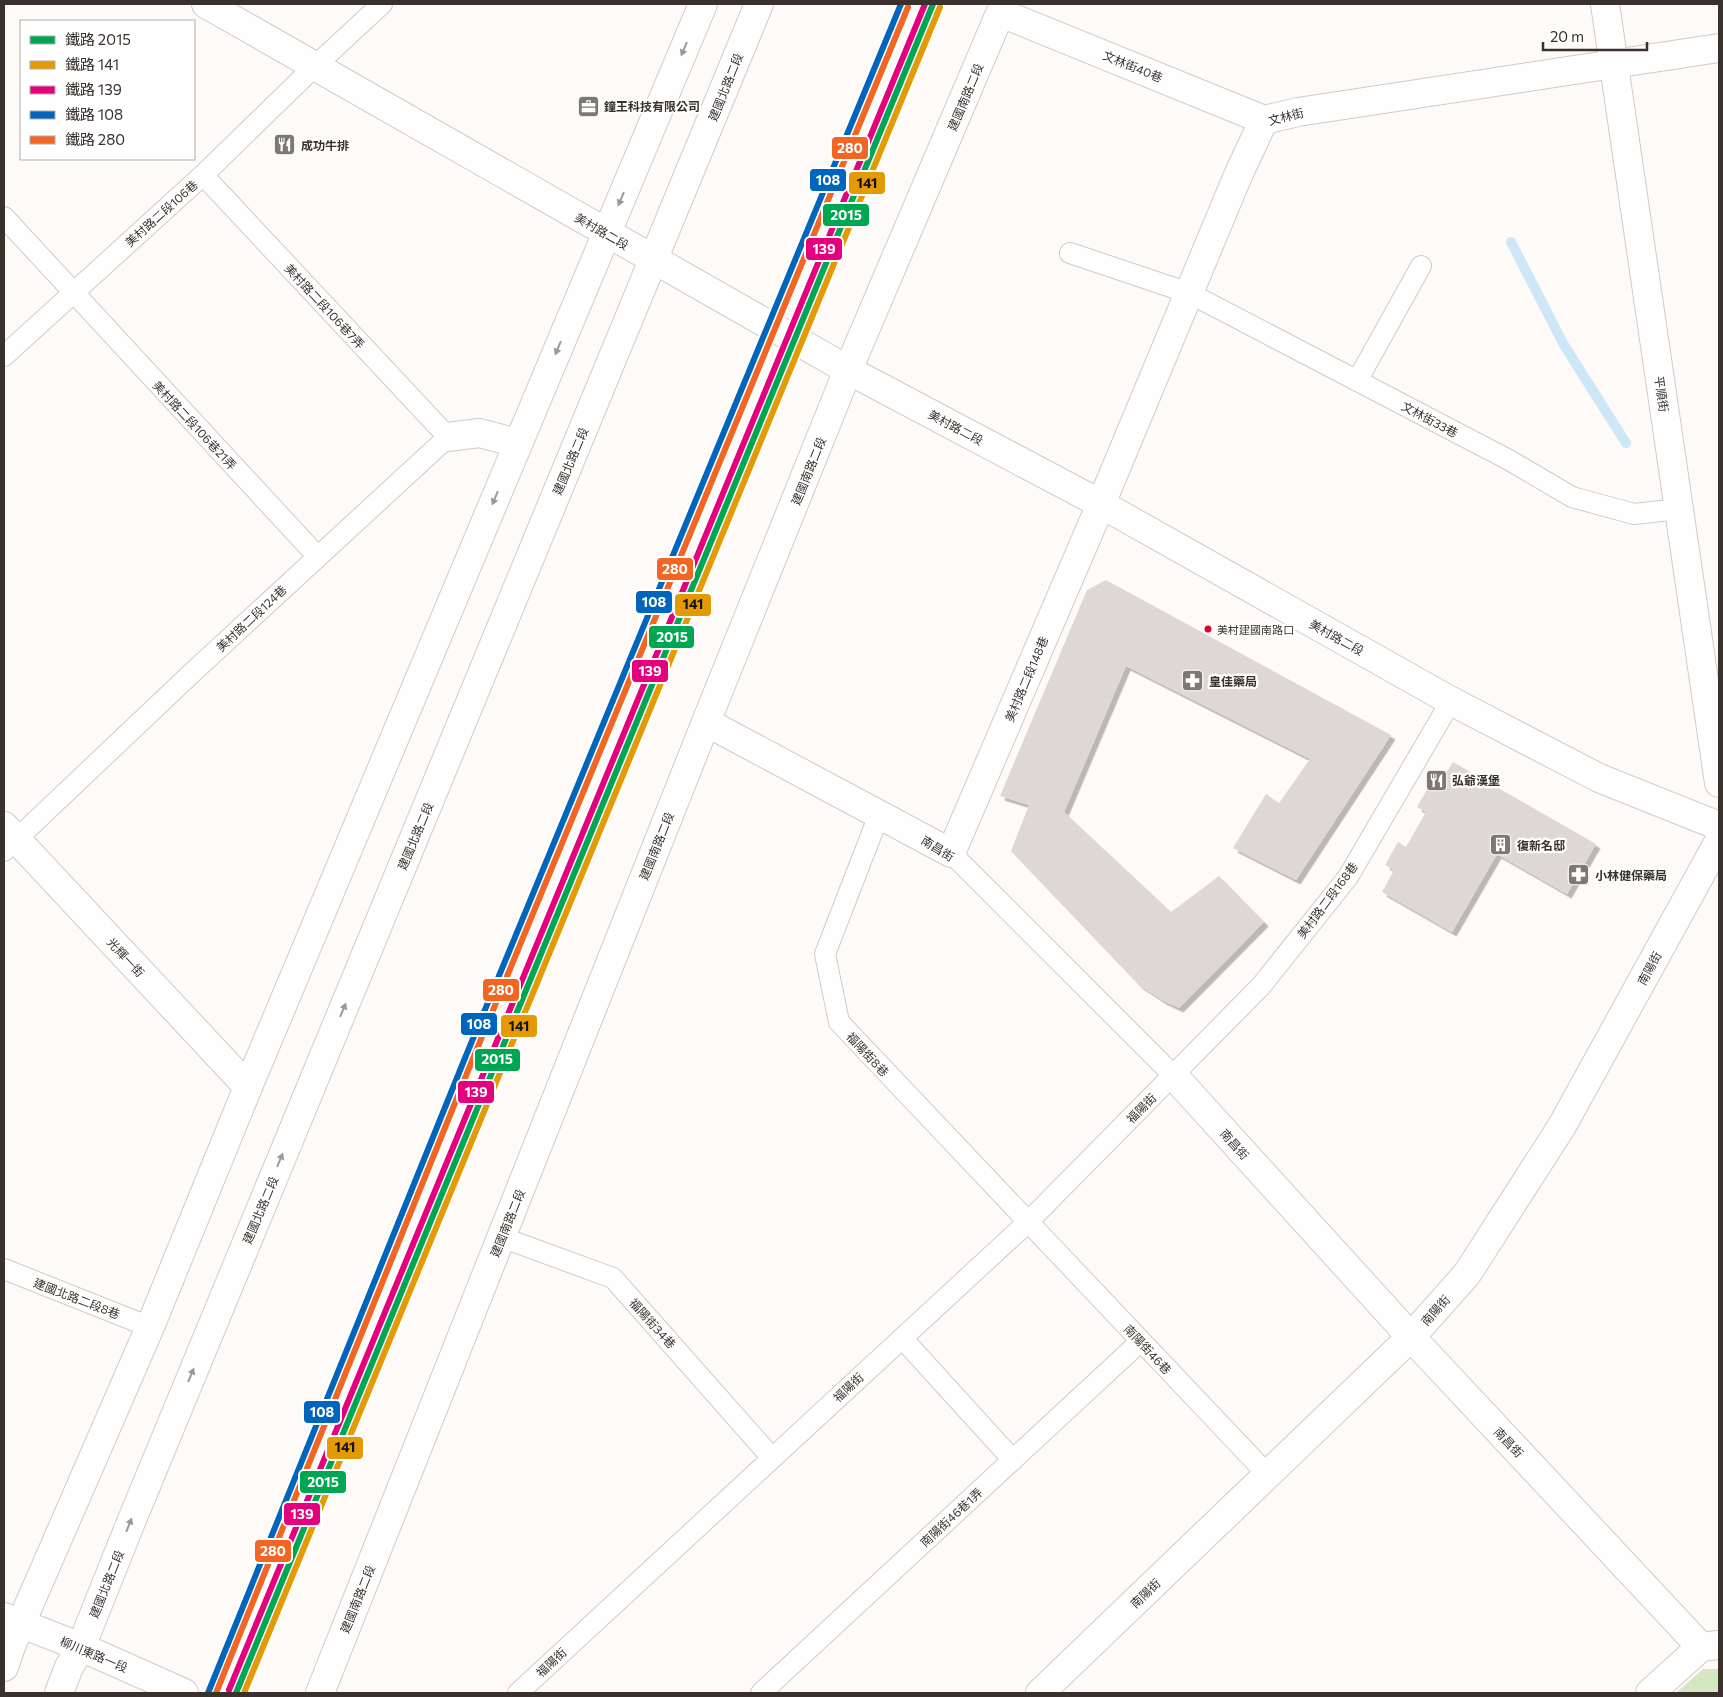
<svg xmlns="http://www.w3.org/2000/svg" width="1723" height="1697" viewBox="0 0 1723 1697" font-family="Commissioner,'Noto Sans TC',sans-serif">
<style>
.green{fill:#d4e7c2}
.pier{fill:#fdfaf8}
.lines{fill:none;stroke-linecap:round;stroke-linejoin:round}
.stream{stroke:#cee7f7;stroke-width:10}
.building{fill:#ded8d5;filter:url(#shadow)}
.lane-casing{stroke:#d0cbc8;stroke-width:22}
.street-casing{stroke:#d0cbc8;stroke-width:30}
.secondary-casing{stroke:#d0cbc8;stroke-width:30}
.lane{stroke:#fffefe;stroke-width:20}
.street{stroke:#fffefe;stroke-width:28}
.secondary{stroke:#fffefe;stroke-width:28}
.rail-1-casing{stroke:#fff;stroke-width:10}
.rail-2-casing{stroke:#fff;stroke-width:10}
.rail-3-casing{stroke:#fff;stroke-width:10}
.rail-4-casing{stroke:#fff;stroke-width:10}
.rail-5-casing{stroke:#fff;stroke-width:10}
.rail-1{stroke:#00a651;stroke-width:6}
.rail-2{stroke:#e49a04;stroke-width:6}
.rail-3{stroke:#e5007d;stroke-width:6}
.rail-4{stroke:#0065bd;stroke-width:6}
.rail-5{stroke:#f26522;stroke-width:6}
.oneway{fill:#9c9896}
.bus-dot{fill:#e4002b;stroke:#fff;stroke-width:2}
.labels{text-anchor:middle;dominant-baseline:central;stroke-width:4.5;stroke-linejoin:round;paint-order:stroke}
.bus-label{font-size:11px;fill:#3a312d;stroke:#fff;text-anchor:start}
.street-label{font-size:12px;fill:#3a312d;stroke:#fff}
.poi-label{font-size:12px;font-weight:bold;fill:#3a312d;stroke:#fff;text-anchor:start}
.line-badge{stroke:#fff;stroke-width:2}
.badge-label{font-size:14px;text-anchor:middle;font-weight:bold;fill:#fff}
.pale-badge-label{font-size:14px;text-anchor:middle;font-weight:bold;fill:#111}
</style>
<defs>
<filter id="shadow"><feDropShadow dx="4.5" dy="4.5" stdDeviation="0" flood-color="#0004"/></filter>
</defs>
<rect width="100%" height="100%" fill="#fdfaf8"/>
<!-- green -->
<path class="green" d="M1703,1669H1719V1693H1676Z"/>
<!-- pier -->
<path class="pier" d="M4,1662L78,1691L79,1693H4Z"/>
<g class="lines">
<!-- stream -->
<path class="stream" d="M1511,242L1564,345L1626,443"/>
</g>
<!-- building -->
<path class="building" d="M1106,580L1391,735L1296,880L1233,848L1266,794L1279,803L1310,759L1126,666L1064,812L1171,912L1219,876L1264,922L1179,1008L1162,1000L1139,985L1011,851L1029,805L1000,796L1087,590Z
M1453,762L1596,844L1567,894L1497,854L1452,932L1382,892L1394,870L1385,865L1398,842L1406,847L1426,812L1417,807L1436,774L1443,778Z"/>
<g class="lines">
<defs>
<path id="lane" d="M4,217L318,557
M1070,253L1189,293L1509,460L1572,497L1634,514L1679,509
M4,356L203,175L314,67L382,4
M1357,381L1421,266
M879,815L825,954L839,1022L1268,1475
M4,851L194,671L448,437L203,175
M951,853L1173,1075
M501,1237L613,1278L772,1458
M4,1269L150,1327
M902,1338L1013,1460
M518,1693L1028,1222L1261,986L1348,877L1451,701
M761,1693L1141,1341"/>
<path id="street" d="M1605,4L1719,783
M1001,13L1264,120
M448,437L479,433L518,443
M706,722L951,853L1101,504L1239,173L1264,120L1298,112L1719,48
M4,826L248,1087
M1173,1075L1411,1337L1701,1647
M4,1617L81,1647L184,1693
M320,1693L706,722L848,370L1004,4
M1040,1693L1411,1337L1467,1274L1562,1126L1719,841
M1650,1693L1701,1647L1718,1645"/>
<path id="secondary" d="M206,4L848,370L1101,504L1451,701L1599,778L1719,826
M4,1667L12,1644L150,1327L248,1087L703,4
M59,1693L69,1667L81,1647L129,1527L759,4"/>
</defs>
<!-- lane casing -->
<use href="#lane" class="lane-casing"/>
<!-- street casing -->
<use href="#street" class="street-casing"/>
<!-- secondary casing -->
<use href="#secondary" class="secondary-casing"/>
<!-- lane -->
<use href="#lane" class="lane"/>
<!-- street -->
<use href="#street" class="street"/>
<!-- secondary -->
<use href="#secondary" class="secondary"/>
<defs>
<path id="rail-1" d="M236,1693L933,4"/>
<path id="rail-2" d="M244,1693L940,7"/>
<path id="rail-3" d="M229,1690L925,4"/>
<path id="rail-4" d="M208,1693L465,1058L901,4"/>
<path id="rail-5" d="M216,1693L472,1061L908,7"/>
</defs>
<!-- rail-1 casing -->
<use href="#rail-1" class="rail-1-casing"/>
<!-- rail-2 casing -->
<use href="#rail-2" class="rail-2-casing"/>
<!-- rail-3 casing -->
<use href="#rail-3" class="rail-3-casing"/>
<!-- rail-4 casing -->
<use href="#rail-4" class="rail-4-casing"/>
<!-- rail-5 casing -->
<use href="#rail-5" class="rail-5-casing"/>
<!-- rail-1 -->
<use href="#rail-1" class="rail-1"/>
<!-- rail-2 -->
<use href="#rail-2" class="rail-2"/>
<!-- rail-3 -->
<use href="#rail-3" class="rail-3"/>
<!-- rail-4 -->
<use href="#rail-4" class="rail-4"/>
<!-- rail-5 -->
<use href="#rail-5" class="rail-5"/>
</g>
<!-- one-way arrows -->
<defs><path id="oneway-solid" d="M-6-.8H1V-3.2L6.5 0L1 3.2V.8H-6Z" transform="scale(1.25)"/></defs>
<g class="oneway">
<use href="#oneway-solid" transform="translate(684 49) rotate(113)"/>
<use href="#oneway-solid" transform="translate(621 199) rotate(113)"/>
<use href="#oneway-solid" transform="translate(558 348) rotate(113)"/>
<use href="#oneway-solid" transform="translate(495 498) rotate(113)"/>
<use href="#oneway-solid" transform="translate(343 1010) rotate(-67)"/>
<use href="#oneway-solid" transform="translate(280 1160) rotate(-67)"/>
<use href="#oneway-solid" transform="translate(191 1375) rotate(-67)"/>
<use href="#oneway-solid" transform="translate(129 1525) rotate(-68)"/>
</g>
<!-- icons -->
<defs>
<symbol id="office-square" viewBox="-11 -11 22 22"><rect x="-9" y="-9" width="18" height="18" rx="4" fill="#7e7774" stroke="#fff"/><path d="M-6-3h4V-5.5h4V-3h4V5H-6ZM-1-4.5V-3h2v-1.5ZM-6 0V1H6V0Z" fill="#fff"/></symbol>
<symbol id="restaurant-square" viewBox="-11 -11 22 22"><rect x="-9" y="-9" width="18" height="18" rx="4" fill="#7e7774" stroke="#fff"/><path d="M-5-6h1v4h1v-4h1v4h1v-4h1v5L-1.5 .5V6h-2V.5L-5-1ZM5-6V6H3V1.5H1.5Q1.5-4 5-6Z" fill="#fff"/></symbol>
<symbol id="pharmacy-square" viewBox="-11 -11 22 22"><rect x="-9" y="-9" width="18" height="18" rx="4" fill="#7e7774" stroke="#fff"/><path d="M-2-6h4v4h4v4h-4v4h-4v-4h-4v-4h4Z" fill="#fff"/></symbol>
<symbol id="building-square" viewBox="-11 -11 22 22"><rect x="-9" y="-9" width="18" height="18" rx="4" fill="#7e7774" stroke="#fff"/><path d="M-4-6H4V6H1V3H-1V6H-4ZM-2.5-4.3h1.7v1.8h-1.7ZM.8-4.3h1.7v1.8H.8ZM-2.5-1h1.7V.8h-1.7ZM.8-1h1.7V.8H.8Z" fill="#fff"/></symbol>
</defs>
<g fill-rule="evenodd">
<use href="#office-square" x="576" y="94" width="25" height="25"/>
<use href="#restaurant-square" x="272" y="132" width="25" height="25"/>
<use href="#pharmacy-square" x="1180" y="668" width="25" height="25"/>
<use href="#restaurant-square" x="1424" y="768" width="25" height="25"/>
<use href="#building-square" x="1488" y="832" width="25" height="25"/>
<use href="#pharmacy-square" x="1566" y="862" width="25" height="25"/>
</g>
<!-- markers -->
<circle class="bus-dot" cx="1208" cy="629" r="4.5"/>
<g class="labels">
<!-- bus labels -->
<g class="bus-label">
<text x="1217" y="629">美村建國南路口</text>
</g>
<!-- street labels -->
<g class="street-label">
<text transform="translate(1133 66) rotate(22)">文林街40巷</text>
<text transform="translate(725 87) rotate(-68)">建國北路二段</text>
<text transform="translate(965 97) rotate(-67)">建國南路二段</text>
<text transform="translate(1286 116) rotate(-14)">文林街</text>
<text transform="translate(161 213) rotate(-42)">美村路二段106巷</text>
<text transform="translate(602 231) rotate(30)">美村路二段</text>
<text transform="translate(325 306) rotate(47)">美村路二段106巷7弄</text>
<text transform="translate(1662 394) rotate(82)">平順街</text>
<text transform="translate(1430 419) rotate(28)">文林街33巷</text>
<text transform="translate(195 425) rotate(47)">美村路二段106巷21弄</text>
<text transform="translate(956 427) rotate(28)">美村路二段</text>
<text transform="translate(570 461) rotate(-67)">建國北路二段</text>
<text transform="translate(808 471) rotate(-68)">建國南路二段</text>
<text transform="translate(251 618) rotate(-43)">美村路二段124巷</text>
<text transform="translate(1337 637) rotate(29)">美村路二段</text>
<text transform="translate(1026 679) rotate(-67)">美村路二段148巷</text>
<text transform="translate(415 836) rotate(-67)">建國北路二段</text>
<text transform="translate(656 846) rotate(-68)">建國南路二段</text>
<text transform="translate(938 848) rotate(32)">南昌街</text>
<text transform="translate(1327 900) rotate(-53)">美村路二段168巷</text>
<text transform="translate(126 957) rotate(47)">光輝一街</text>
<text transform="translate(1649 968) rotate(-61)">南陽街</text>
<text transform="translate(868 1054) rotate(47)">福陽街8巷</text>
<text transform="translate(1141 1108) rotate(-45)">福陽街</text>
<text transform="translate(1235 1144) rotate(48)">南昌街</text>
<text transform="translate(260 1210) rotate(-67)">建國北路二段</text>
<text transform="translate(507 1223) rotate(-68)">建國南路二段</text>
<text transform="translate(77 1298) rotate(21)">建國北路二段8巷</text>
<text transform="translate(1435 1310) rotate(-48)">南陽街</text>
<text transform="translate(653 1323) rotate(48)">福陽街34巷</text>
<text transform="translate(1148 1349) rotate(47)">南陽街46巷</text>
<text transform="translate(848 1387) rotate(-43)">福陽街</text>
<text transform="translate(1509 1442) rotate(47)">南昌街</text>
<text transform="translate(951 1517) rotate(-43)">南陽街46巷1弄</text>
<text transform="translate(106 1584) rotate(-68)">建國北路二段</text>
<text transform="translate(1145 1593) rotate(-44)">南陽街</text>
<text transform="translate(357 1599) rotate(-68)">建國南路二段</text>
<text transform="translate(94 1654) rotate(23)">柳川東路一段</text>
<text transform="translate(551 1662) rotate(-43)">福陽街</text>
</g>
<!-- poi labels -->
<g class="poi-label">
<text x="604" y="106">鐘王科技有限公司</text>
<text x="301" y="145">成功牛排</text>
<text x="1209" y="681">皇佳藥局</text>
<text x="1452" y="780">弘爺漢堡</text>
<text x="1517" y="845">復新名邸</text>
<text x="1595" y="875">小林健保藥局</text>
</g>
</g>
<g class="line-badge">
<rect x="831" y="136" width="38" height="24" rx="5" fill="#f26522"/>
<rect x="809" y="168" width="38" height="24" rx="5" fill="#0065bd"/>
<rect x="848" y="171" width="38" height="24" rx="5" fill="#e49a04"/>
<rect x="822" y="203" width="48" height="24" rx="5" fill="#00a651"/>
<rect x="805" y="237" width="38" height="24" rx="5" fill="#e5007d"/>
<rect x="656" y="557" width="38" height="24" rx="5" fill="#f26522"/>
<rect x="635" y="590" width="38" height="24" rx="5" fill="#0065bd"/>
<rect x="674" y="593" width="38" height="24" rx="5" fill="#e49a04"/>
<rect x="648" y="625" width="47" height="24" rx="5" fill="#00a651"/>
<rect x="631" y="659" width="38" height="24" rx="5" fill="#e5007d"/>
<rect x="482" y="978" width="38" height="24" rx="5" fill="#f26522"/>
<rect x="460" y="1012" width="38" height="24" rx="5" fill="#0065bd"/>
<rect x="500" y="1014" width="38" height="24" rx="5" fill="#e49a04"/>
<rect x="474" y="1048" width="47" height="24" rx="5" fill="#00a651"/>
<rect x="457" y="1080" width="38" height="24" rx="5" fill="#e5007d"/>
<rect x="303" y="1400" width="38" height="24" rx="5" fill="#0065bd"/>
<rect x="326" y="1436" width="38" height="24" rx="5" fill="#e49a04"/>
<rect x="299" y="1470" width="48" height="24" rx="5" fill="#00a651"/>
<rect x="283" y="1502" width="38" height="24" rx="5" fill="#e5007d"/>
<rect x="254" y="1539" width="38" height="24" rx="5" fill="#f26522"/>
</g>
<g class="badge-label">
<text x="850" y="153">280</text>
<text x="828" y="185">108</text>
<text x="846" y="220">2015</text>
<text x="824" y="254">139</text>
<text x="675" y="574">280</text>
<text x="654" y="607">108</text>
<text x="672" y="642">2015</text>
<text x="650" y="676">139</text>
<text x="501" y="995">280</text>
<text x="479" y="1029">108</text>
<text x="497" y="1064">2015</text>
<text x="476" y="1097">139</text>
<text x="322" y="1417">108</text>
<text x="323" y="1487">2015</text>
<text x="302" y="1519">139</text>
<text x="273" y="1556">280</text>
</g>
<g class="pale-badge-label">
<text x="867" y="188">141</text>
<text x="693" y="609">141</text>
<text x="519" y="1031">141</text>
<text x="345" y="1452">141</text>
</g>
<!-- border -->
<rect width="1723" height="1697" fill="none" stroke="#3a312d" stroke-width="10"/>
<!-- legend -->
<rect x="20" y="20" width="175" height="140" fill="#ffffff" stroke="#b0adab"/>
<rect x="30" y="36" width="25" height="8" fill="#00a651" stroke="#b0adab"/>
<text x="65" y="45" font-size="15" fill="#3a312d">鐵路 2015</text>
<rect x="30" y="61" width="25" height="8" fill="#e49a04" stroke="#b0adab"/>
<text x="65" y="70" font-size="15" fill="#3a312d">鐵路 141</text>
<rect x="30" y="86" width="25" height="8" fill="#e5007d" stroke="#b0adab"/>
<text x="65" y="95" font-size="15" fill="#3a312d">鐵路 139</text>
<rect x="30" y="111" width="25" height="8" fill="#0065bd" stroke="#b0adab"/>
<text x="65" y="120" font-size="15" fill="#3a312d">鐵路 108</text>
<rect x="30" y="136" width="25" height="8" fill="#f26522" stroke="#b0adab"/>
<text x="65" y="145" font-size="15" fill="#3a312d">鐵路 280</text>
<!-- scale -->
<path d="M1543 42v8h104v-8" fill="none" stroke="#3a312d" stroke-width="2.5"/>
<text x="1550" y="42" font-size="15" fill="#3a312d" stroke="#ffffff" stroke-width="4" paint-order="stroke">20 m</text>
</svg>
